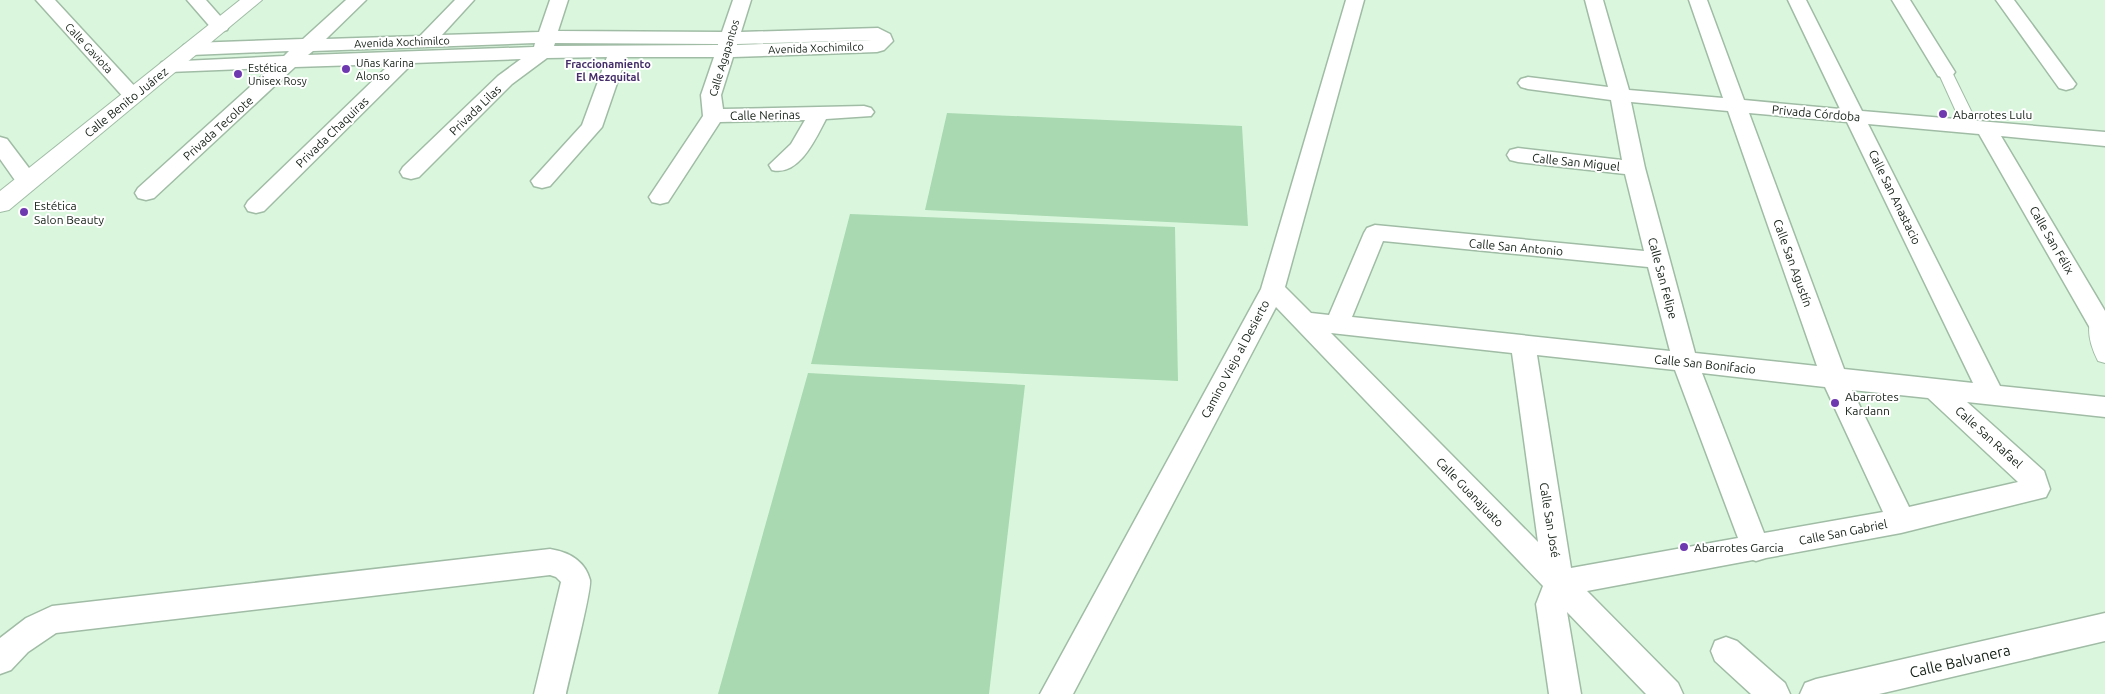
<svg xmlns="http://www.w3.org/2000/svg" width="2105" height="694" viewBox="0 0 2105 694" font-family="Ubuntu,sans-serif">
<style>
.green{fill:#a8d9b0}
.lines{fill:none;stroke-linecap:round;stroke-linejoin:round}
.pedestrian-casing{stroke:#a0bca5;stroke-width:2}
.minor-casing{stroke:#a0bca5;stroke-width:3}
.tertiary-casing{stroke:#a0bca5;stroke-width:2}
.pedestrian{fill:#fff;fill-rule:evenodd}
.minor{fill:#fff;fill-rule:evenodd}
.tertiary{fill:#fff;fill-rule:evenodd}
.poi-dot{fill:#6e38af;stroke:#fff;stroke-width:2}
.labels{text-anchor:middle;dominant-baseline:central;stroke-width:4;stroke-linejoin:round;paint-order:stroke}
.far-street-label{font-size:11px;fill:#141f16;stroke:#fff}
.far-poi-label{font-size:11px;fill:#141f16;stroke:#fff;text-anchor:start}
.far-neighbourhood-label{font-size:11px;font-weight:bold;fill:#462f6a;stroke:#fff}
.street-label{font-size:12px;fill:#141f16;stroke:#fff}
.poi-label{font-size:12px;fill:#141f16;stroke:#fff;text-anchor:start}
.near-street-label{font-size:15px;fill:#141f16;stroke:#fff}
</style>
<rect width="100%" height="100%" fill="#daf7de"/>
<!-- green -->
<path class="green" d="M947,113L1242,126L1248,226L925,210Z
M850,214L1175,227L1178,381L811,364Z
M808,373L1025,385L989,694H718Z"/>
<g class="lines">
<defs>
<path id="pedestrian" d="M1945,68L1950,69L1952,72L1979,127L1977,130H1965L1963,127L1938,72L1940,69Z
M2099,315L2105,317V363L2098,361C2092,349 2085,331 2092,317Z"/>
<path id="minor" d="M36,0H55L140,92L143,96L140,100L133,102L126,100Z
M187,0H206L229,26L227,30L220,32L213,30Z
M346,0H366L326,39L420,36L455,0H474L442,35L539,32L550,0H568L558,31L722,32L733,0H751L741,32L878,28L890,34L893,41L884,50L877,52L733,57L721,95L723,109L864,106L871,108L874,112L871,116L826,119C816,138 799,177 772,170L769,165L791,144L805,120L720,122L668,202L660,204L652,202L649,197L703,116L701,95L714,57H626L602,127L550,186L542,188L534,186L531,181L582,125L607,57L547,58L512,84L419,177L411,179L403,177L400,172L403,167L498,76L521,59L413,63L264,211L256,213L248,211L245,206L248,201L390,64L295,67L154,198L146,200L138,198L135,193L138,188L271,68L169,72L162,70L159,66L162,62L284,56L289,51L191,55L184,53L181,49L184,45L191,43L303,39ZM872,40L737,45V44ZM535,43L534,47L308,55L313,51ZM555,43L718,44V45L554,46Z
M1346,0H1364L1285,287L1311,313L1329,315L1364,233L1367,228L1375,225L1644,251L1625,174L1518,162L1510,160L1507,155L1510,150L1518,148L1622,160L1611,100L1528,89L1521,87L1518,83L1521,79L1528,77L1608,87L1585,0H1603L1629,90L1723,98L1689,0H1707L1744,100L1840,109L1788,0H1806L1862,111L2105,132V146L2001,136L2105,311V329L2099,331L2090,328L1979,134L1868,124L2000,386L2105,397V417L1967,402L2044,471L2050,489L2046,497L1901,533L1766,558L1756,561L1753,560L1587,591L1678,683L1683,694H1646L1567,612L1581,694H1549L1536,604L1543,586L1276,307L1073,694H1040L1261,289ZM1631,102L1728,111L1817,366L1695,353L1645,168ZM1749,113L1847,122L1973,383L1844,369ZM1383,241L1648,267L1670,351L1352,317ZM1331,333L1512,353L1538,542ZM1537,355L1675,370L1738,538L1571,568ZM1702,373L1825,387L1883,512L1764,533ZM1852,390L1928,398L2018,482L1909,507Z
M1892,0H1910L1955,72L1952,76L1945,78L1938,76Z
M1996,0H2014L2076,84L2073,88L2066,90L2059,88Z
M0,137L7,139L35,176L38,181L35,186L27,188L19,186L0,159Z
M550,549C569,552 585,561 590,580C592,590 569,678 566,694H534L561,582L556,577L550,575L56,633L28,652L11,670L0,674V638L26,618L52,606Z
M2105,613V641L1879,694H1800L1805,683L1816,679Z
M1726,637L1737,641L1785,683L1790,694H1751L1715,661L1711,651L1715,641Z"/>
<path id="tertiary" d="M240,0H262L9,210L0,212V191Z"/>
</defs>
<!-- pedestrian casing -->
<use href="#pedestrian" class="pedestrian-casing"/>
<!-- minor casing -->
<use href="#minor" class="minor-casing"/>
<!-- tertiary casing -->
<use href="#tertiary" class="tertiary-casing"/>
<!-- pedestrian -->
<use href="#pedestrian" class="pedestrian"/>
<!-- minor -->
<use href="#minor" class="minor"/>
<!-- tertiary -->
<use href="#tertiary" class="tertiary"/>
</g>
<!-- markers -->
<g class="poi-dot">
<circle cx="346" cy="69" r="5"/>
<circle cx="238" cy="74" r="5"/>
<circle cx="1943" cy="114" r="5"/>
<circle cx="24" cy="212" r="5"/>
<circle cx="1835" cy="403" r="5"/>
<circle cx="1684" cy="547" r="5"/>
</g>
<g class="labels">
<!-- far-street labels -->
<g class="far-street-label">
<text transform="translate(402 42) rotate(-2)">Avenida Xochimilco</text>
<text transform="translate(89 48) rotate(47)">Calle Gaviota</text>
<text transform="translate(816 48) rotate(-2)">Avenida Xochimilco</text>
<text transform="translate(724 58) rotate(-73)">Calle Agapantos</text>
</g>
<!-- far-poi labels -->
<g class="far-poi-label">
<text x="356" y="63">Uñas Karina<tspan x="356" dy="13">Alonso</tspan></text>
<text x="248" y="68">Estética<tspan x="248" dy="13">Unisex Rosy</tspan></text>
</g>
<!-- far-neighbourhood labels -->
<g class="far-neighbourhood-label">
<text x="608" y="64">Fraccionamiento<tspan x="608" dy="13">El Mezquital</tspan></text>
</g>
<!-- street labels -->
<g class="street-label">
<text transform="translate(126 102) rotate(-39)">Calle Benito Juárez</text>
<text transform="translate(475 110) rotate(-44)">Privada Lilas</text>
<text transform="translate(1816 113) rotate(5)">Privada Córdoba</text>
<text transform="translate(765 115) rotate(-1)">Calle Nerinas</text>
<text transform="translate(218 128) rotate(-42)">Privada Tecolote</text>
<text transform="translate(332 132) rotate(-44)">Privada Chaquiras</text>
<text transform="translate(1576 162) rotate(6)">Calle San Miguel</text>
<text transform="translate(1895 197) rotate(64)">Calle San Anastacio</text>
<text transform="translate(2052 240) rotate(60)">Calle San Félix</text>
<text transform="translate(1516 247) rotate(5)">Calle San Antonio</text>
<text transform="translate(1793 263) rotate(70)">Calle San Agustín</text>
<text transform="translate(1663 278) rotate(75)">Calle San Felipe</text>
<text transform="translate(1235 359) rotate(-62)">Camino Viejo al Desierto</text>
<text transform="translate(1705 364) rotate(6)">Calle San Bonifacio</text>
<text transform="translate(1989 437) rotate(42)">Calle San Rafael</text>
<text transform="translate(1470 492) rotate(46)">Calle Guanajuato</text>
<text transform="translate(1550 520) rotate(81)">Calle San José</text>
<text transform="translate(1843 532) rotate(-11)">Calle San Gabriel</text>
</g>
<!-- poi labels -->
<g class="poi-label">
<text x="1953" y="114">Abarrotes Lulu</text>
<text x="34" y="205">Estética<tspan x="34" dy="14">Salon Beauty</tspan></text>
<text x="1845" y="396">Abarrotes<tspan x="1845" dy="14">Kardann</tspan></text>
<text x="1694" y="547">Abarrotes Garcia</text>
</g>
<!-- near-street labels -->
<g class="near-street-label">
<text transform="translate(1960 661) rotate(-13)">Calle Balvanera</text>
</g>
</g>
</svg>
